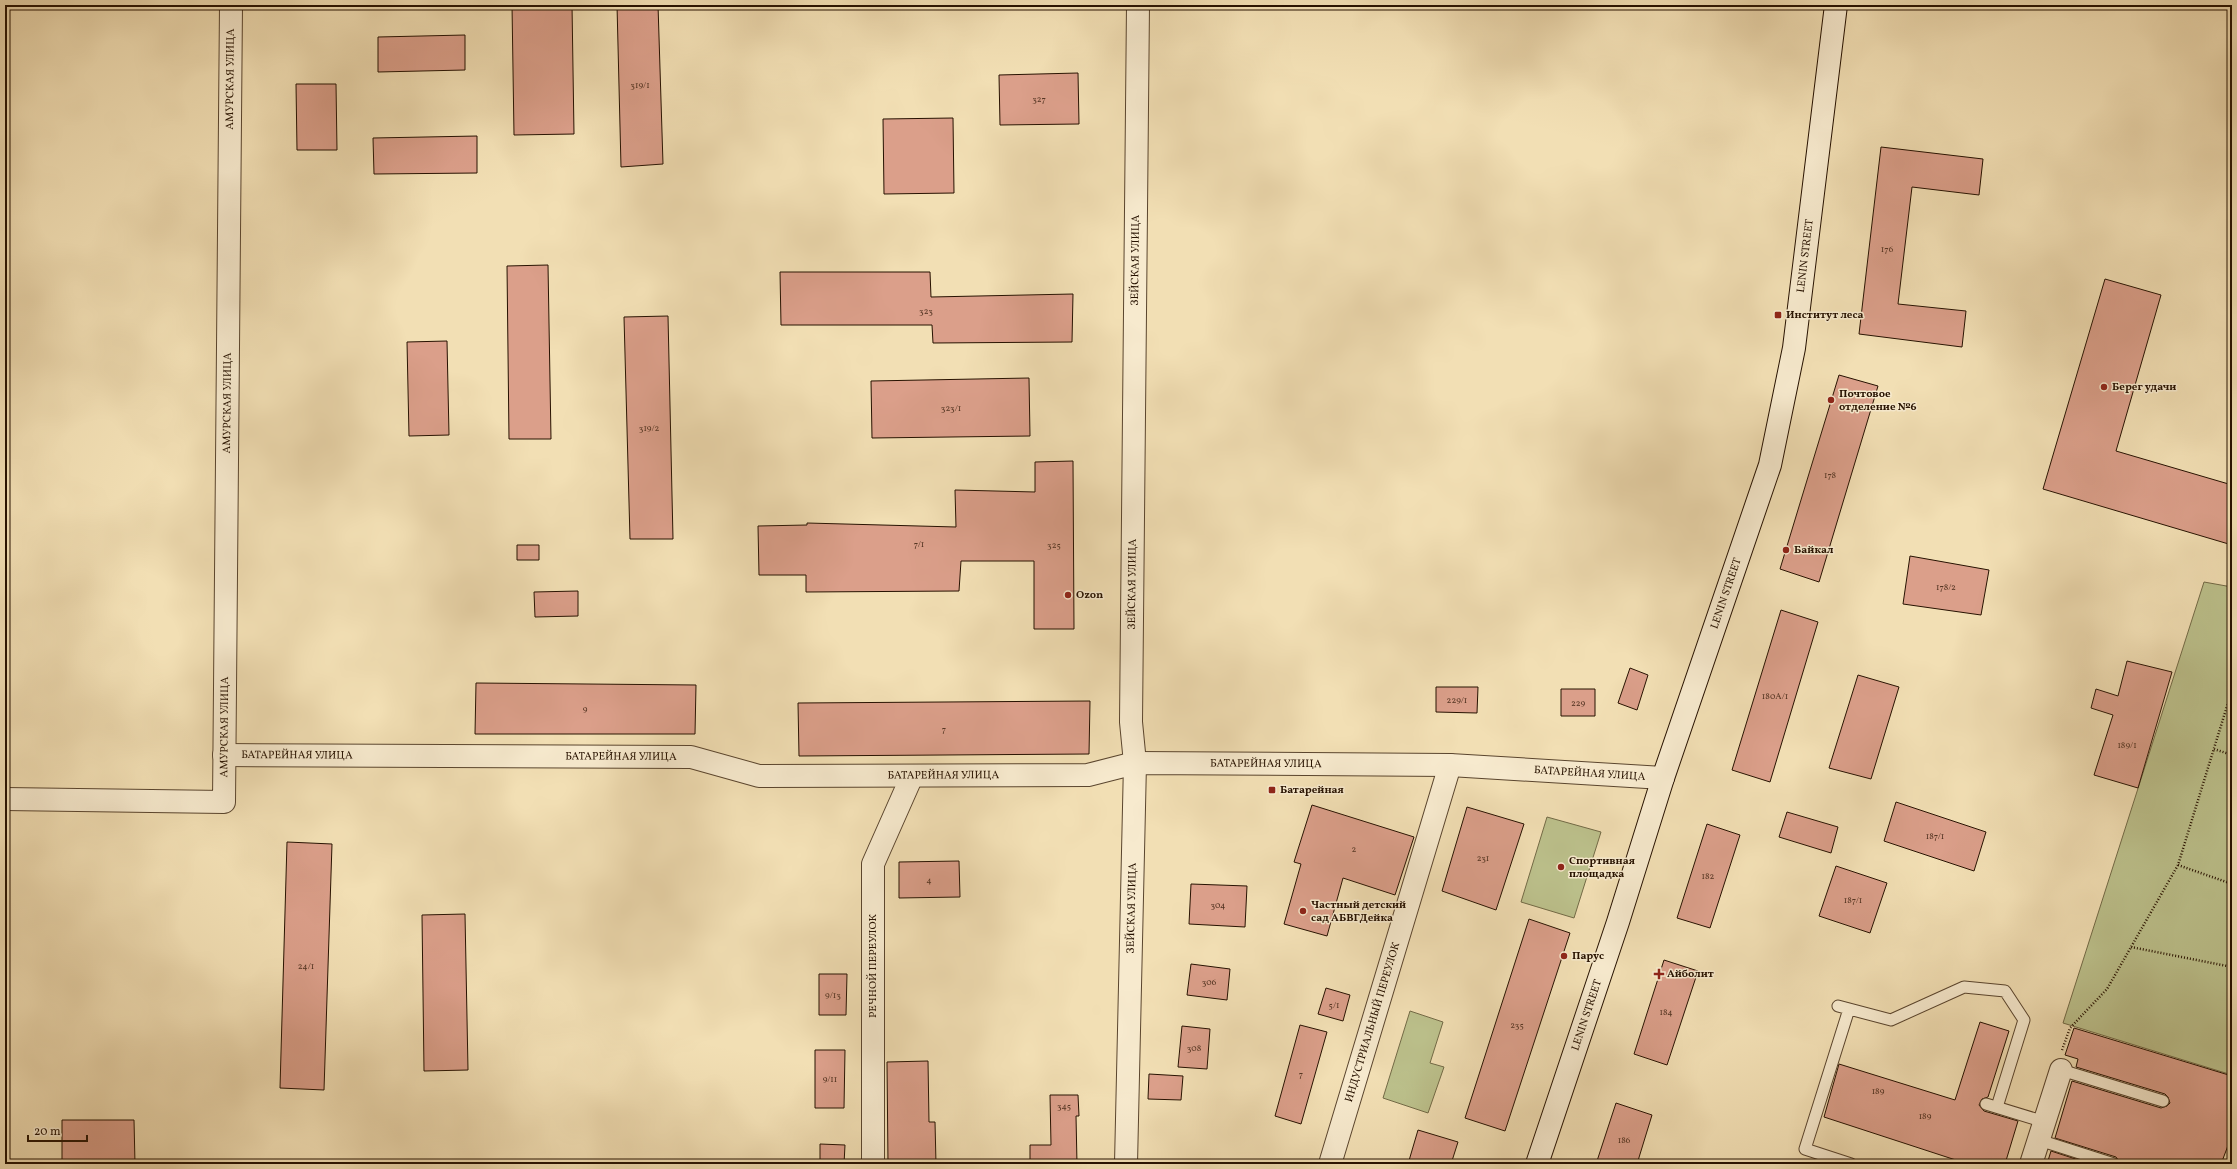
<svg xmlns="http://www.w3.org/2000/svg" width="2237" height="1169" viewBox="0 0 2237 1169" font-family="Vollkorn,serif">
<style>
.green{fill:#bcc18c;stroke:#726a46}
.building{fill:#db9f8a;stroke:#271201}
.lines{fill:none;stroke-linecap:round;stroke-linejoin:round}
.service-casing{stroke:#5a452e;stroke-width:13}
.minor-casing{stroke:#5a452e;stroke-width:24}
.secondary-casing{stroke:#271201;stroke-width:24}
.path{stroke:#271201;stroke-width:2.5;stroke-dasharray:1 2;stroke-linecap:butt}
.service{stroke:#f7eace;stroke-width:11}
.minor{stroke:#f7eace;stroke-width:22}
.secondary{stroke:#f7eace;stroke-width:22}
.poi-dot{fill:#8f2418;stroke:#f7eace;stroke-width:1.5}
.labels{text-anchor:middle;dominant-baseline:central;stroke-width:3;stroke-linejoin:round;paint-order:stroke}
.number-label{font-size:9px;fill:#543523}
.street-label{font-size:11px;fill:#271201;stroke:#f7eace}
.poi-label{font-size:11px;font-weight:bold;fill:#271201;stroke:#f7eace;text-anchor:start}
</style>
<rect width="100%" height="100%" fill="#f2dfb4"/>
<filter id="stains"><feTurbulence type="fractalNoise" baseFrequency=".005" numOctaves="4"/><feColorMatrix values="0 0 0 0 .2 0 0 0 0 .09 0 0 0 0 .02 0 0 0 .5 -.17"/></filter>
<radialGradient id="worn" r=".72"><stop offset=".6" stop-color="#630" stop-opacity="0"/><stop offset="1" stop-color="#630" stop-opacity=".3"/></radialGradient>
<!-- green -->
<path class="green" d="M2204,582L2232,587V1075L2063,1023Z
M1547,817L1601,832L1574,918L1521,902Z
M1410,1011L1443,1022L1430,1063L1444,1067L1428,1113L1383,1098Z"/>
<!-- building -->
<path class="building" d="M512,5H572L574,134L514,135Z
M617,5H658L663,164L621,167Z
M465,35V70L378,72V37Z
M1078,73L1079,124L1000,125L999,75Z
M296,84H336L337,150H297Z
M953,118L954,193L884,194L883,119Z
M477,136V173L374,174L373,138Z
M1881,147L1983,159L1979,195L1912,187L1898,304L1966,311L1962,347L1859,334Z
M548,265L551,439H509L507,266Z
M780,272H930L931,297L1073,294L1072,342L933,343L932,325H781Z
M2105,279L2161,295L2116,451L2232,485V545L2043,489Z
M668,316L673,539H630L624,317Z
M447,341L449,435L409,436L407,342Z
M1839,375L1878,386L1819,582L1780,569Z
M1029,378L1030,436L872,438L871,381Z
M1073,461L1074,629H1034V561H961L959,591L806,592V575H759L758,526L807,525V523L956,527L955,490L1035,492V462Z
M517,545H539V560H517Z
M1910,556L1989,570L1981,615L1903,604Z
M578,591V616L535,617L534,592Z
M1781,610L1818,622L1770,782L1732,770Z
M2127,661L2172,672L2138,788L2094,775L2113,715L2091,708L2096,689L2118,696Z
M1630,668L1648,675L1637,710L1618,703Z
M1858,675L1899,687L1871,779L1829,768Z
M476,683L696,685L695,734H475Z
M1436,687H1478L1477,713L1436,712Z
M1561,689H1595V716H1561Z
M1090,701L1089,754L799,756L798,703Z
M1896,802L1986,832L1974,871L1884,841Z
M1312,805L1414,837L1395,895L1343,878L1327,936L1284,924L1301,864L1294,862Z
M1467,807L1524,824L1496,910L1442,891Z
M1787,812L1838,827L1831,853L1779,837Z
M1707,824L1740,835L1710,928L1677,918Z
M287,842L332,844L324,1090L280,1088Z
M959,861L960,897L899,898V862Z
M1836,866L1887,883L1870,933L1819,916Z
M1191,884L1247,886L1245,927L1189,924Z
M465,914L468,1070L424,1071L422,915Z
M1529,919L1570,933L1505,1131L1465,1118Z
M1664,960L1698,971L1667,1065L1634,1054Z
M1191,964L1230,969L1227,1000L1187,995Z
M819,974H847L846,1015H819Z
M1326,988L1350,995L1343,1021L1318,1014Z
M1980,1022L2009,1031L1988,1097L1982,1099L1979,1105L1984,1111L2018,1121L2005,1164H1968L1824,1117L1839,1064L1955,1100Z
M1300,1025L1327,1032L1301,1124L1275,1116Z
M1182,1026L1210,1029L1207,1069L1178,1067Z
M2074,1028L2232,1076V1135L2221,1164H2121L2116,1157L2055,1138L2072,1081L2161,1108L2167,1106L2170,1103L2168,1097L2165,1094L2076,1067L2078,1059L2065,1055Z
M815,1050H845L844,1108H815Z
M928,1061L929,1122H935L936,1164H888L887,1062Z
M1149,1074L1183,1076L1181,1100L1148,1099Z
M1050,1095H1078L1079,1116H1076L1077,1164H1030V1145H1051Z
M1616,1103L1652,1115L1637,1164H1596Z
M62,1120H134L135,1164H62Z
M1418,1130L1458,1142L1451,1164H1408Z
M820,1144L845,1145L844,1164H820Z
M2051,1151L2091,1164H2047Z"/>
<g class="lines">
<defs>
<path id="service" d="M1838,1006L1891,1020L1964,987L2005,991L2024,1020L1997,1107
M1849,1009L1805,1149L1851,1164
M2061,1070L2163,1101
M1986,1104L2045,1122
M2039,1140L2114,1164"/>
<g id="minor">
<path id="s1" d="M224,755L691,757L759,776L1088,775L1135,763L1450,765L1663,778"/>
<path id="s2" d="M5,799L224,802L231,5"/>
<path d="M873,1164V864L912,776"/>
<path id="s3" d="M1126,1164L1135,763L1131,722L1138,5"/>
<path id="s4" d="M1330,1164L1450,765"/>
<path d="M2031,1164L2061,1070"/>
</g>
<g id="secondary">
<path id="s5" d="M1537,1164L1618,922L1663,778L1770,465L1794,348L1836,5"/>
</g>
</defs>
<!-- service casing -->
<use href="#service" class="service-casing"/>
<!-- minor casing -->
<use href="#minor" class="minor-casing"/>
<!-- secondary casing -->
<use href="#secondary" class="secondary-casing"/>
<!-- path -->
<path class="path" d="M2214,749L2232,755
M2178,865L2232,884
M2131,947L2232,967
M2062,1050L2070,1028L2107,989L2178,865L2232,690"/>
<!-- service -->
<use href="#service" class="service"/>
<!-- minor -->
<use href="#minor" class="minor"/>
<!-- secondary -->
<use href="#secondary" class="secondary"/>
</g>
<!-- markers -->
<g class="poi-dot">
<rect x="1774" y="311" width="8" height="8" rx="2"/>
<circle cx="2104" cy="387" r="4"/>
<circle cx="1831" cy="400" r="4"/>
<circle cx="1786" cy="550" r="4"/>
<circle cx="1068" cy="595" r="4"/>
<rect x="1268" y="786" width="8" height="8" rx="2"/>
<circle cx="1561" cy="867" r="4"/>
<circle cx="1303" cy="911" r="4"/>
<circle cx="1564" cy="956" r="4"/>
<path d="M1657 968h4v4h4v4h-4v4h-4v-4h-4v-4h4z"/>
</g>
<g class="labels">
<!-- number labels -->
<g class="number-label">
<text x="640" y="85">319/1</text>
<text x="1039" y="99">327</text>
<text x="1887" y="249">176</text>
<text x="926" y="311">323</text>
<text x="951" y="408">323/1</text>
<text x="649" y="428">319/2</text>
<text x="1830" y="475">178</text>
<text x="919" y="544">7/1</text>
<text x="1054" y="545">325</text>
<text x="1946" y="587">178/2</text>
<text x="1775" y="696">180А/1</text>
<text x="1457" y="700">229/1</text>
<text x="1578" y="703">229</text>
<text x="585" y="709">9</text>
<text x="944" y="729">7</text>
<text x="2127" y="745">189/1</text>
<text x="1935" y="836">187/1</text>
<text x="1354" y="849">2</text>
<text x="1483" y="858">231</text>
<text x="1708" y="876">182</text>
<text x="929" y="880">4</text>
<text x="1853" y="900">187/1</text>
<text x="1218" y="905">304</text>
<text x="306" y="966">24/1</text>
<text x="1209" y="982">306</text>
<text x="833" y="995">9/13</text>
<text x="1334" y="1005">5/1</text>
<text x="1666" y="1012">184</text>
<text x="1517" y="1025">235</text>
<text x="1194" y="1048">308</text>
<text x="1301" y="1074">7</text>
<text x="830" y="1079">9/11</text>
<text x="1878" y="1091">189</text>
<text x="1064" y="1106">345</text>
<text x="1925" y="1116">189</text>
<text x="1624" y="1140">186</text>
</g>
<!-- street labels -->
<g class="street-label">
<text stroke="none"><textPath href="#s2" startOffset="942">АМУРСКАЯ УЛИЦА</textPath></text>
<text stroke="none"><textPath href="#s5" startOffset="949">LENIN STREET</textPath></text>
<text stroke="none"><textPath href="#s3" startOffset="904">ЗЕЙСКАЯ УЛИЦА</textPath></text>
<text stroke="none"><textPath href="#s2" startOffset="618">АМУРСКАЯ УЛИЦА</textPath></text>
<text stroke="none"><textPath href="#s3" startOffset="580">ЗЕЙСКАЯ УЛИЦА</textPath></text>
<text stroke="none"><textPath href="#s5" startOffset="601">LENIN STREET</textPath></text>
<text stroke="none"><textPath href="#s2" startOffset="294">АМУРСКАЯ УЛИЦА</textPath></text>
<text stroke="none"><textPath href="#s1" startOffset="73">БАТАРЕЙНАЯ УЛИЦА</textPath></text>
<text stroke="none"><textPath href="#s1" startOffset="397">БАТАРЕЙНАЯ УЛИЦА</textPath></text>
<text stroke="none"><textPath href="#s1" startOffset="1046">БАТАРЕЙНАЯ УЛИЦА</textPath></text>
<text stroke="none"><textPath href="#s1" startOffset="1370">БАТАРЕЙНАЯ УЛИЦА</textPath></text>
<text stroke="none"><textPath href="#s1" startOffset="722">БАТАРЕЙНАЯ УЛИЦА</textPath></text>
<text stroke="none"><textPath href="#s3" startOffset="256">ЗЕЙСКАЯ УЛИЦА</textPath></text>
<text transform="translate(873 966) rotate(-90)">РЕЧНОЙ ПЕРЕУЛОК</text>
<text stroke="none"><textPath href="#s5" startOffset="157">LENIN STREET</textPath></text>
<text stroke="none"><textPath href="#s4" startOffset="148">ИНДУСТРИАЛЬНЫЙ ПЕРЕУЛОК</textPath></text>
</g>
<!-- poi labels -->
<g class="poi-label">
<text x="1786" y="315">Институт леса</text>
<text x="2112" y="387">Берег удачи</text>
<text x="1839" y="394">Почтовое<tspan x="1839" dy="13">отделение №6</tspan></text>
<text x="1794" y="550">Байкал</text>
<text x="1076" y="595">Ozon</text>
<text x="1280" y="790">Батарейная</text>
<text x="1569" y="861">Спортивная<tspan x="1569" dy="13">площадка</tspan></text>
<text x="1311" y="905">Частный детский<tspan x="1311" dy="13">сад АБВГДейка</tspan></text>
<text x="1572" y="956">Парус</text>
<text x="1667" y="974">Айболит</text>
</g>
</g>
<!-- margin -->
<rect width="2237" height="1169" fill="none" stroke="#f2dfb4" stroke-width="20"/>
<rect x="6" y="6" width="2225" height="1157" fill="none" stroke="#271201" stroke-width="2"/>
<rect x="10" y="10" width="2217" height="1149" fill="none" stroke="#271201"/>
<!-- scale -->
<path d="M28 1135v6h59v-6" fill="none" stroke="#271201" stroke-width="2"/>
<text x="34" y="1135" font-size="12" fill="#271201" stroke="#f7eace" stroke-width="3" paint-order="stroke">20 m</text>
<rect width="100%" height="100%" filter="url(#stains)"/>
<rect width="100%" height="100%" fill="url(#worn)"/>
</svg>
